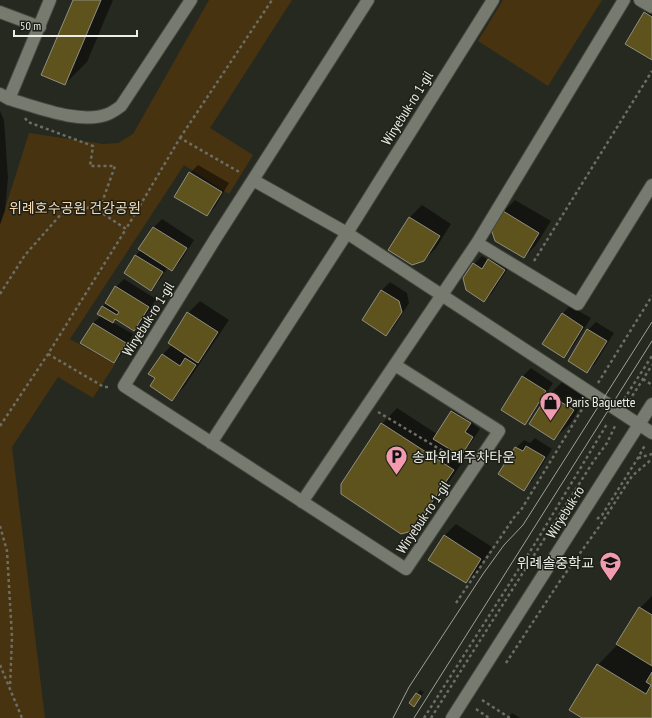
<svg xmlns="http://www.w3.org/2000/svg" width="652" height="718" viewBox="0 0 652 718" font-family="'PT Sans Narrow','Noto Sans KR',sans-serif">
<style>
.green{fill:#483311}
.shadow{fill:#0007}
.building{fill:#5e531c;stroke:#908e82}
.lines{fill:none;stroke-linecap:round;stroke-linejoin:round}
.minor-casing{stroke:#44473f;stroke-width:14}
.path{stroke:#6c6e66;stroke-width:2.5;stroke-dasharray:3 3;stroke-linecap:butt}
.minor{stroke:#777a6f;stroke-width:12}
.tram{stroke:#9ea19a;stroke-width:1}
.labels{text-anchor:middle;dominant-baseline:central;stroke-width:3;stroke-linejoin:round;paint-order:stroke}
.street-label{font-size:14px;fill:#eceee8;stroke:#1d1f17}
.park-label{font-size:14px;fill:#f9dbb2;stroke:#1d1f17}
.poi-label{font-size:14px;fill:#eceee8;stroke:#1d1f17;text-anchor:start}
</style>
<rect width="100%" height="100%" fill="#262920"/>
<!-- green -->
<path class="green" d="M209,0H292L210,128L253,155L229,194L184,165L70,339L115,364L93,398L58,377L12,447L45,718H0V225L29,133L103,144L118,143L133,134Z
M503,0H602L548,86L478,41Z"/>
<!-- shadow -->
<path class="shadow" d="M74,0H113L87,62L65,84Z
M652,6V59L645,13Z
M0,111L4,120L8,178L5,211L0,224Z
M198,165L229,183L215,207L207,215L190,173Z
M515,200L551,221L536,245L524,257L503,212Z
M422,205L451,224L436,248L424,260L389,250L410,217Z
M162,219L194,240L180,262L172,270L168,267L159,281L151,289L125,273L136,255L141,250L140,249L154,227Z
M497,252L512,262L492,293L484,301L474,264L482,256L488,260Z
M124,279L156,299L142,322L134,330L116,319L112,322L133,334L122,354L114,362L82,342L93,323L102,315L103,307L106,303L116,287Z
M390,282L407,293L409,303L394,327L386,335L363,320L382,290Z
M200,301L229,320L184,387L172,399L156,378L150,374L163,354L172,345L188,313Z
M570,306L591,318L572,348L564,356L562,314Z
M596,322L614,333L595,364L587,372L588,330Z
M531,368L553,383L532,415L524,423L502,409L523,376Z
M565,379L588,394L570,424L554,439L530,424L549,395Z
M460,403L478,415L473,424L480,429L468,447L464,451L468,454L427,514L411,530L382,424L397,408L437,434L452,411Z
M535,438L552,449L532,481L524,489L516,448L524,440L530,443Z
M456,524L492,547L478,570L466,582L444,536Z
M652,596V718H584L598,665L618,644L640,608Z
M420,690L424,692L414,705L410,703Z
M512,713L520,718H508Z"/>
<!-- building -->
<path class="building" d="M73,0H101L65,85L41,75Z
M644,12L652,17V60L625,44Z
M189,172L222,192L207,216L174,197Z
M503,211L539,233L524,258L495,241L491,229Z
M409,217L440,236L424,261L412,265L388,250Z
M153,227L187,248L172,271L138,249Z
M135,255L163,272L151,291L124,273Z
M488,259L505,270L484,302L466,290L463,278L473,263L482,269Z
M115,286L149,307L134,331L115,319L113,323L97,314L102,306L117,315L119,312L105,303Z
M381,290L399,301L402,312L386,336L362,320Z
M187,312L218,332L198,363L168,343Z
M562,313L583,327L564,358L542,344Z
M93,323L126,343L114,363L80,343Z
M587,329L607,341L587,373L568,361Z
M162,354L180,366L185,358L196,365L172,401L150,386L155,378L148,374Z
M522,376L546,391L525,425L501,410Z
M548,394L574,410L554,440L529,424Z
M451,411L471,423L465,432L473,437L461,456L433,439Z
M381,423L454,470L412,531L401,534L341,494V484Z
M526,446L545,457L524,491L498,474L515,447L523,451Z
M444,535L481,559L466,583L428,560Z
M639,607L652,615V666L616,644Z
M597,664L646,694L651,685L646,682L652,672V718H582L569,710Z
M416,693L421,696L414,707L409,703Z"/>
<g class="lines">
<defs>
<path id="minor" d="M368,0L217,236L124,386L406,569L499,431L395,365
M640,0L652,7
M0,12L40,27
M0,94L9,99C37,107 81,125 108,114C113,112 117,109 121,106L191,0
M9,99L50,0
M253,180L347,233L652,433
M477,243L578,304L652,185
M211,443L347,233L493,0
M302,502L477,243L624,0
M452,718L652,404"/>
</defs>
<!-- minor casing -->
<use href="#minor" class="minor-casing"/>
<!-- path -->
<path class="path" d="M25,118L28,122L93,146L90,166H115L99,211
M180,138L272,0
M534,261L652,71
M0,294L25,255L71,203L99,211L126,229L180,138L241,173
M48,354L104,387H111
M643,379L652,385
M598,383L652,296
M624,399L652,356
M629,401L652,365
M378,412L461,462
M0,426L48,354L126,229
M638,458L652,454
M597,519L602,515L638,458L645,445
M0,526L7,551L9,586L12,637L10,687
M456,603L515,516L521,510L584,406
M506,663L560,581L601,524L632,476L652,459
M0,665L22,718
M482,700L510,718
M476,709L489,718
M424,718L536,542L607,424
M431,718L593,462L607,443L616,424"/>
<!-- minor -->
<use href="#minor" class="minor"/>
<!-- tram -->
<path class="tram" d="M393,718L409,687L483,574L504,545L523,525L652,322
M414,718L652,341"/>
</g>
<!-- icons -->
<defs>
<symbol id="shop-pin" viewBox="-11 -11 22 30"><path d="M0 17L-7.5 6A9.5 9.5 0 1 1 7.5 6Z" fill="#f29ab0" stroke="#1d1f17"/><path d="M-5-2.5h2.3a2.7 3.5 0 0 1 5.4 0H5L5.5 6h-11ZM-1.5-2.5h3a1.5 2.3 0 0 0-3 0Z" fill="#111"/></symbol>
<symbol id="parking-pin" viewBox="-11 -11 22 30"><path d="M0 17L-7.5 6A9.5 9.5 0 1 1 7.5 6Z" fill="#f29ab0" stroke="#1d1f17"/><path d="M-3.5-5.5H1a3.5 3.5 0 0 1 0 7H-1V5.5H-3.5ZM-1-3.4V-.6H.8a1.4 1.4 0 0 0 0-2.8Z" fill="#111"/></symbol>
<symbol id="school-pin" viewBox="-11 -11 22 30"><path d="M0 17L-7.5 6A9.5 9.5 0 1 1 7.5 6Z" fill="#f29ab0" stroke="#1d1f17"/><path d="M0-5L7-2L0 1L-7-2ZM-4 1L0 2.5L4 1V4Q0 6-4 4Z" fill="#111"/></symbol>
</defs>
<g fill-rule="evenodd">
<use href="#shop-pin" x="538" y="390" width="25" height="34"/>
<use href="#parking-pin" x="384" y="444" width="25" height="34"/>
<use href="#school-pin" x="598" y="550" width="25" height="34"/>
</g>
<g class="labels">
<!-- street labels -->
<g class="street-label">
<text transform="translate(407 108) rotate(-58)">Wiryebuk-ro 1-gil</text>
<text transform="translate(148 319) rotate(-58)">Wiryebuk-ro 1-gil</text>
<text transform="translate(565 512) rotate(-58)">Wiryebuk-ro</text>
<text transform="translate(423 517) rotate(-56)">Wiryebuk-ro 1-gil</text>
</g>
<!-- park labels -->
<g class="park-label">
<text x="75" y="208">위례호수공원 건강공원</text>
</g>
<!-- poi labels -->
<g class="poi-label">
<text x="566" y="402">Paris Baguette</text>
<text x="412" y="457">송파위례주차타운</text>
<text x="594" y="563" text-anchor="end">위례솔중학교</text>
</g>
</g>
<!-- scale -->
<path d="M14 30v6h123v-6" fill="none" stroke="#eceee8" stroke-width="2"/>
<text x="20" y="30" font-size="12" fill="#eceee8" stroke="#1d1f17" stroke-width="3" paint-order="stroke">50 m</text>
</svg>
